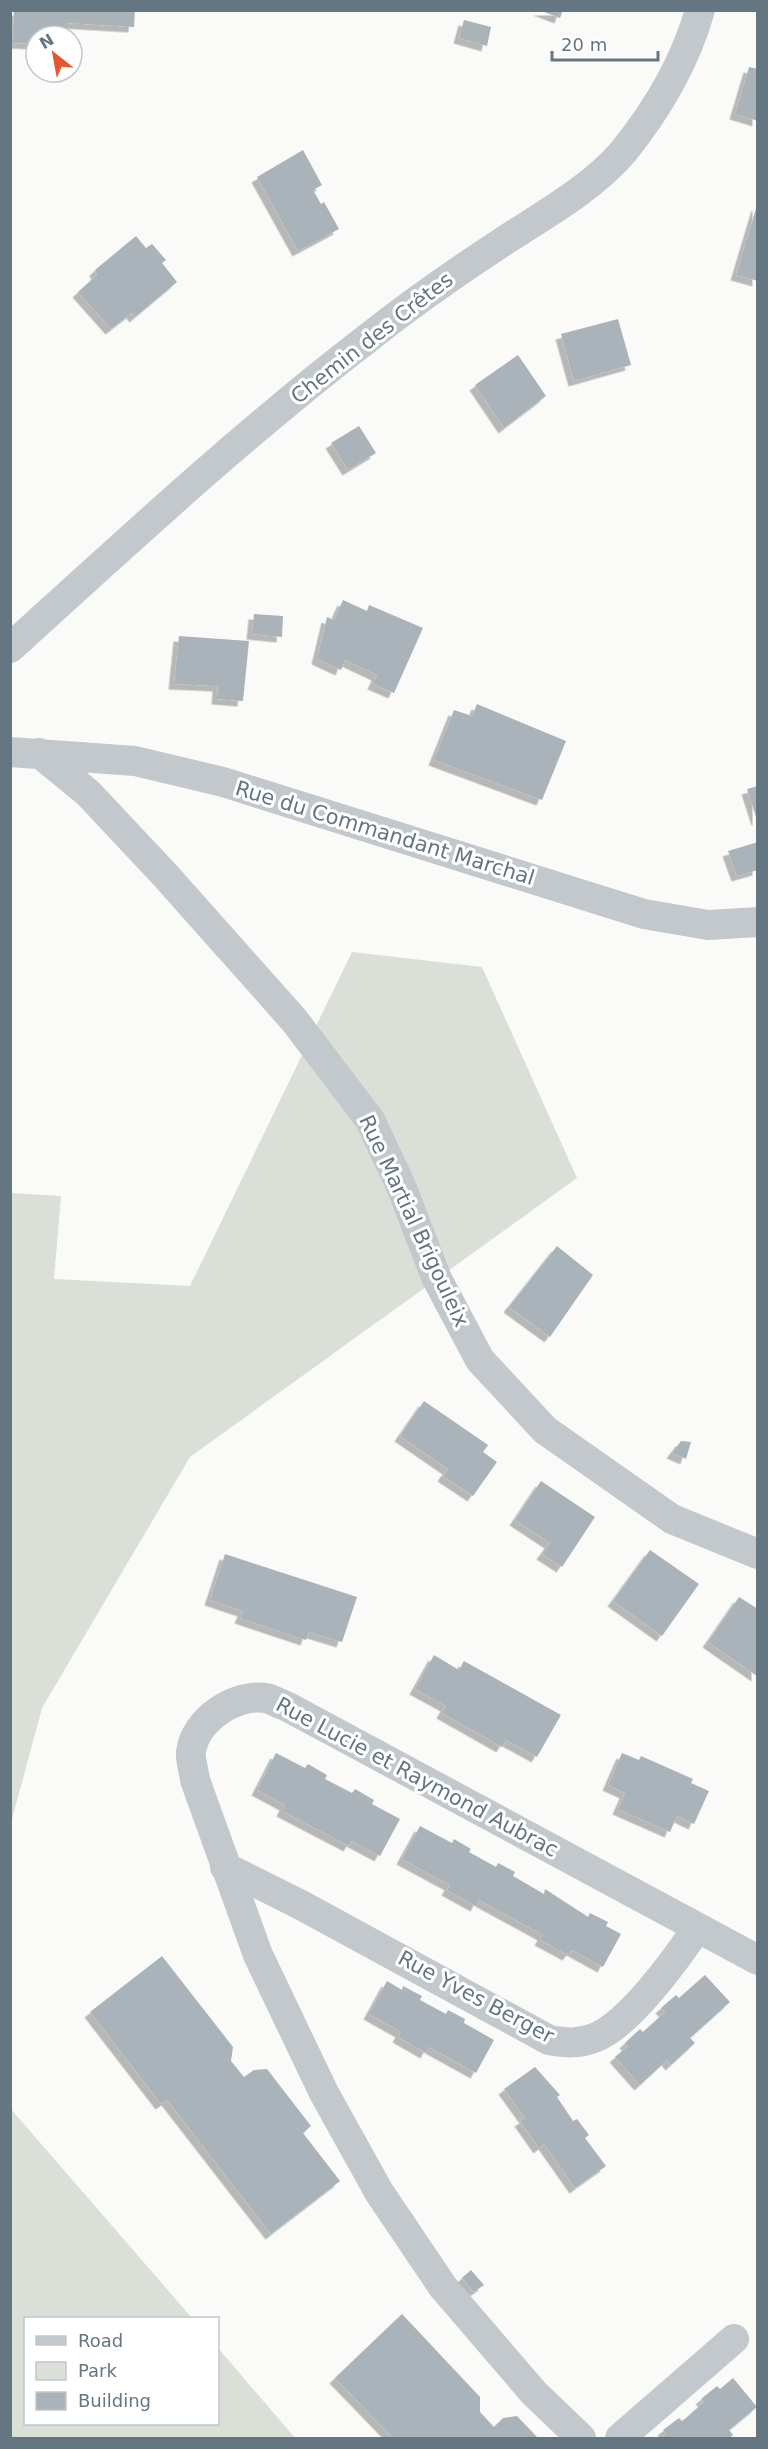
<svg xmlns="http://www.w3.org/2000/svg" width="768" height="2449" viewBox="0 0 768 2449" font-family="'DejaVu Sans',sans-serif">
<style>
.green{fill:#dadfd7}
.building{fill:#aab3b9;filter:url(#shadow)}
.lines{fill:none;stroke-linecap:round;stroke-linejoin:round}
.minor{stroke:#c3c8cc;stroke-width:30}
.labels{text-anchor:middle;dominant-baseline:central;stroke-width:6;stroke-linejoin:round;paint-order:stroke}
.street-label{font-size:21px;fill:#657683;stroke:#fff}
</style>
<defs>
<filter id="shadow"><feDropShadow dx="-5.5" dy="5.5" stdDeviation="0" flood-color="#0004"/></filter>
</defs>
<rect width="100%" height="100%" fill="#fafaf8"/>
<!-- green -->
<path class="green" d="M352,952L482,967L577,1178L190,1457L42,1708L11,1823V1193L61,1196L54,1279L190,1286Z
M10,2108L192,2318H26V2424H218V2348L295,2438H11Z"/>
<!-- building -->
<path class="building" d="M14,10H135L134,27L67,23V36H36V44L13,43Z
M539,10H563L560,18Z
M464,20L491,27L487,46L459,38Z
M749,67L758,69V121L735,114Z
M303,150L322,185L313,190L321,204L324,202L339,229L298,251L257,177Z
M757,205L758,206V281L736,275Z
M136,236L146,248L152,244L166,260L162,263L177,282L135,317L132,313L111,329L78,292L97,275L95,270Z
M618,319L631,365L574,381L561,334Z
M518,355L546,396L504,428L475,385Z
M359,426L376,453L348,470L331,443Z
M343,600L367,611L369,605L423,628L394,693L373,684L377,675L345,660L341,670L317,659L327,617L334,620Z
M254,614L283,616L282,637L252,634Z
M179,636L249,641L243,701L217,699L218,686L174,684Z
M477,704L566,741L542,800L434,760L454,710L472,716Z
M758,786V820H757L747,789Z
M758,842V870L737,876L728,851Z
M557,1246L593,1275L550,1337L509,1307Z
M424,1401L488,1445L483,1452L497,1462L473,1496L443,1476L448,1469L400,1436Z
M681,1441L691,1442L686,1459L672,1453Z
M541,1481L595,1517L562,1567L542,1554L550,1543L515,1520Z
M650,1550L699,1584L662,1636L613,1601Z
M225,1554L357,1597L342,1642L309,1632L306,1640L240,1618L243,1611L210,1600Z
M739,1597L758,1609L757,1676L708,1642Z
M434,1655L459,1670L464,1661L561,1715L537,1757L506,1740L502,1747L442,1713L446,1706L415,1689Z
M276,1753L305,1768L308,1764L327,1775L325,1779L352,1793L355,1789L374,1800L372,1804L400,1819L380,1856L352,1841L349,1846L282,1811L285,1805L257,1790Z
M622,1753L639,1760L641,1756L693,1779L691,1783L709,1791L694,1824L677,1816L670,1832L618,1809L625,1793L608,1785Z
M420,1826L452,1843L454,1839L471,1849L469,1852L496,1867L498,1863L515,1872L513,1876L544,1894L545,1889L582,1913L588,1917L590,1913L608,1922L606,1926L621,1934L603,1967L572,1950L568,1955L540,1940L543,1935L479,1900L476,1906L447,1890L450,1885L402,1859Z
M162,1956L233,2047L231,2061L244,2077L254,2070L267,2069L311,2126L303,2133L340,2181L271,2234L167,2100L161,2104L90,2012Z
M705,1975L730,2002L690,2038L695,2043L671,2065L667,2060L640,2085L615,2057L628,2046L625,2043L640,2029L643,2032L665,2012L661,2008L676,1995L679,1998Z
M387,1981L402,1990L403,1986L422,1996L420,2000L446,2014L448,2010L465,2019L464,2023L494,2040L476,2073L429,2047L426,2053L398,2037L401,2032L369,2014Z
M535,2067L560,2095L557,2097L573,2121L577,2119L589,2135L585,2138L606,2166L575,2188L544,2144L539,2148L520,2121L525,2118L504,2089Z
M471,2270L484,2285L474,2292L462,2278Z
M402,2314L480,2397V2412L494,2427L503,2418L517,2416L538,2438H393L335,2378Z
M733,2378L757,2407L729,2430L733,2435L729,2438H661L666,2434L663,2430L679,2418L682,2421L687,2417L704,2402L701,2399L717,2386L720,2389Z"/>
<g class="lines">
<!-- minor -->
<path class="minor" d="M10,648C127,542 243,434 368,338C412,303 458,271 504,241C545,214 591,189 623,152C657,110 685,63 700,10
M10,752L135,761L223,782L644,914L708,925L758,922
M39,753L88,793L165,875L294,1020L370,1120L401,1186L436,1277L480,1360L545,1430L672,1519L758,1554
M225,1867L301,1905L549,2040C566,2043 578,2044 594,2038C629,2025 677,1958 697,1928
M581,2438L534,2393L443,2287L379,2192L324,2093L258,1955L195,1780C194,1771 190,1760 191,1752C195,1720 235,1693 266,1698C273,1700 281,1704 288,1707L758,1960
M620,2438L734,2339"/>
</g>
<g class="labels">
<!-- street labels -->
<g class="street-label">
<text transform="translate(372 338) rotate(-38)">Chemin des Crêtes</text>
<text transform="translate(385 833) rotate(17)">Rue du Commandant Marchal</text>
<text transform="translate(414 1221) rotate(65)">Rue Martial Brigouleix</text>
<text transform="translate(417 1777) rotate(28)">Rue Lucie et Raymond Aubrac</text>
<text transform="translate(476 1997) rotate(28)">Rue Yves Berger</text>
</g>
</g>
<!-- border -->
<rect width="768" height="2449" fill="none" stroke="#657683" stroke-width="24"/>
<!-- legend -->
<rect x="24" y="2317" width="195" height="108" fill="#ffffff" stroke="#c1c8cd" stroke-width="1.5"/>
<rect x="36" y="2336" width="30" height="9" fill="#c3c8cc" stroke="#c1c8cd" stroke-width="1.5"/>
<text x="78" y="2347" font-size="18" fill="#657683">Road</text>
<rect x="36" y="2362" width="30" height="18" fill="#dadfd7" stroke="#c1c8cd" stroke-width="1.5"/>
<text x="78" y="2377" font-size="18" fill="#657683">Park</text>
<rect x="36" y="2392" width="30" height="18" fill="#aab3b9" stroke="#c1c8cd" stroke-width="1.5"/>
<text x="78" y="2407" font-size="18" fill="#657683">Building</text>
<!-- north arrow -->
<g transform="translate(54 54) rotate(329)"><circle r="28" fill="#ffffff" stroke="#c1c8cd" stroke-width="1.5"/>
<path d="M0-4.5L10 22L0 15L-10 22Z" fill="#e4572e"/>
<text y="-9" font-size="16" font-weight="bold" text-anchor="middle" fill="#657683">N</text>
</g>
<!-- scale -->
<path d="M552 51v9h106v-9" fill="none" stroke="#657683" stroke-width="3"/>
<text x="561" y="51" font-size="18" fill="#657683" stroke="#ffffff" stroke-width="4.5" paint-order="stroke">20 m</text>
</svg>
